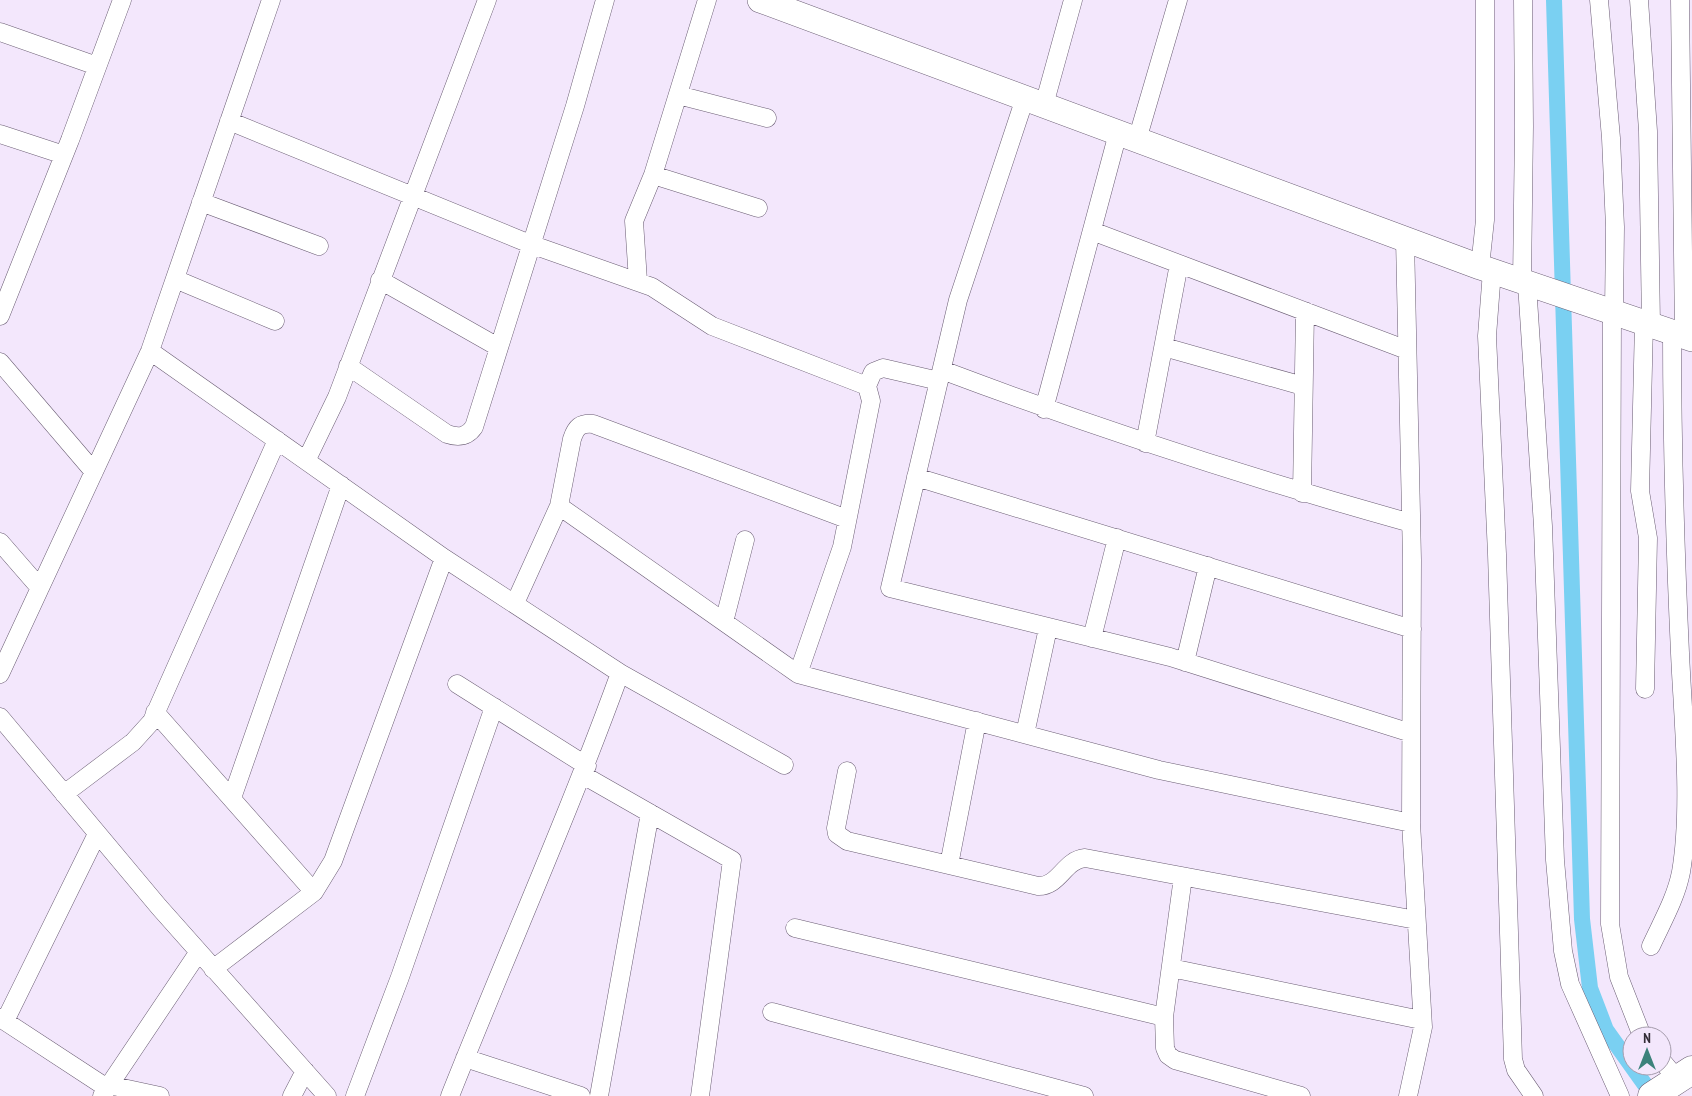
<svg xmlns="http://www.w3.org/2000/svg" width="1692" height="1096" viewBox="0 0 1692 1096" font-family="'PT Sans Narrow',sans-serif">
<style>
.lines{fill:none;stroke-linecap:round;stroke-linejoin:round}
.canal{stroke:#7ad0f2;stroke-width:16}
.street-casing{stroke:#6a5d73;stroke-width:19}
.secondary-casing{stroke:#6a5d73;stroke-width:26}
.primary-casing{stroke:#6a5d73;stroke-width:29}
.street{stroke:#fff;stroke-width:18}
.secondary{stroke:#fff;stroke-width:25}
.primary{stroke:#fff;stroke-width:28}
</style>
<rect width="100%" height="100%" fill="#f3e7fc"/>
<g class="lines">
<!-- canal -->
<path class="canal" d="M1554,0L1582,919L1590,988L1606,1030L1653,1096"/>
<defs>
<path id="street" d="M1599,0L1611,138L1615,227L1614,312
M1639,0L1648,131L1651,325
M1680,0L1684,336
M0,32L97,66
M678,95L767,118
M1025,98L958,300L890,588L1170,657L1411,733
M1044,105L1073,0
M229,121L530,244L652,287L712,326L867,386L871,401L842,547L798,674
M0,134L64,155
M1137,140L1178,0
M653,175L758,208
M201,202L319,246
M1092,231L1407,350
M1405,239L1412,560L1411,823
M1480,267L1485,220V0
M1492,271L1487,336L1497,554L1513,1059L1516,1070L1534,1096
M175,279L275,321
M380,280L498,347
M638,281L634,221L653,175L707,0
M1522,282L1524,126L1523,0
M1527,284L1543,526L1555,860L1563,951L1570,984L1620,1096
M1612,311L1610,924L1619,977L1642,1036
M0,316L70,140L122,0
M1644,323L1640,491L1648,538L1645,689
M1164,347L1303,386
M150,351L444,558L620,673C568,816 506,955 450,1096
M0,362L94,472
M348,366L447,434C459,438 467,437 474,427L575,106L605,0
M942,370C1096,428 1252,479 1411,523
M867,386L873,372L883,368L939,381
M1044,409L1118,133
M1145,443L1179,264
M306,461L337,397L487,0
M916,477L1412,629
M1302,493L1305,311
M559,506L572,439C576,427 580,423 593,424L847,519
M0,542L40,588
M515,603L559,506L798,674L1159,770L1411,823L1423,1027L1408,1096
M724,622L745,540
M1092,638L1117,538
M1185,662L1208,566
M620,673L784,765
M0,674L150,351L271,0
M457,684L587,766
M155,712L314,892
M0,717L159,907L327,1096
M1025,734L1048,628
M847,771L836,828L837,834L847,841L1038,886C1059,887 1064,860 1085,858L1416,920
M583,775L732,860L700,1096
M64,794L133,742L152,721L277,440
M232,798L341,485
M949,865L977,721
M1183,877L1164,1017L1165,1048L1168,1055L1175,1060L1301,1096
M795,928L1164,1017
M1651,946C1662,922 1676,898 1681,872C1692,807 1683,720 1680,653C1675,546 1672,439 1672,332
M1171,968L1421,1020
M213,969L314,892L333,861L444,558
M772,1012L1084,1096
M0,1018L107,1088
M5,1021L97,834
M465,1058L581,1096
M1662,1061L1677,1079
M109,1085L160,1096
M102,1096L198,953
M292,1096L305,1071
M355,1096L400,977L494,707
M599,1096L650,813"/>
<path id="secondary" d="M760,0L1480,267L1692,339"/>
<path id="primary" d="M1652,1096L1692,1070"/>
</defs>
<!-- street casing -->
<use href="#street" class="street-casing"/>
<!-- secondary casing -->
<use href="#secondary" class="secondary-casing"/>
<!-- primary casing -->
<use href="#primary" class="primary-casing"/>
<!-- street -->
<use href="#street" class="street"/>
<!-- secondary -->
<use href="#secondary" class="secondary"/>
<!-- primary -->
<use href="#primary" class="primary"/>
</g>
<!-- north arrow -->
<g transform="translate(1647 1051)"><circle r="24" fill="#f3e7fc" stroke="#a69dad"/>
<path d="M0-4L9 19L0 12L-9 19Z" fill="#3c827b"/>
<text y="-8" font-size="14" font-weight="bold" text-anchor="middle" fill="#332d37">N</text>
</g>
</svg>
